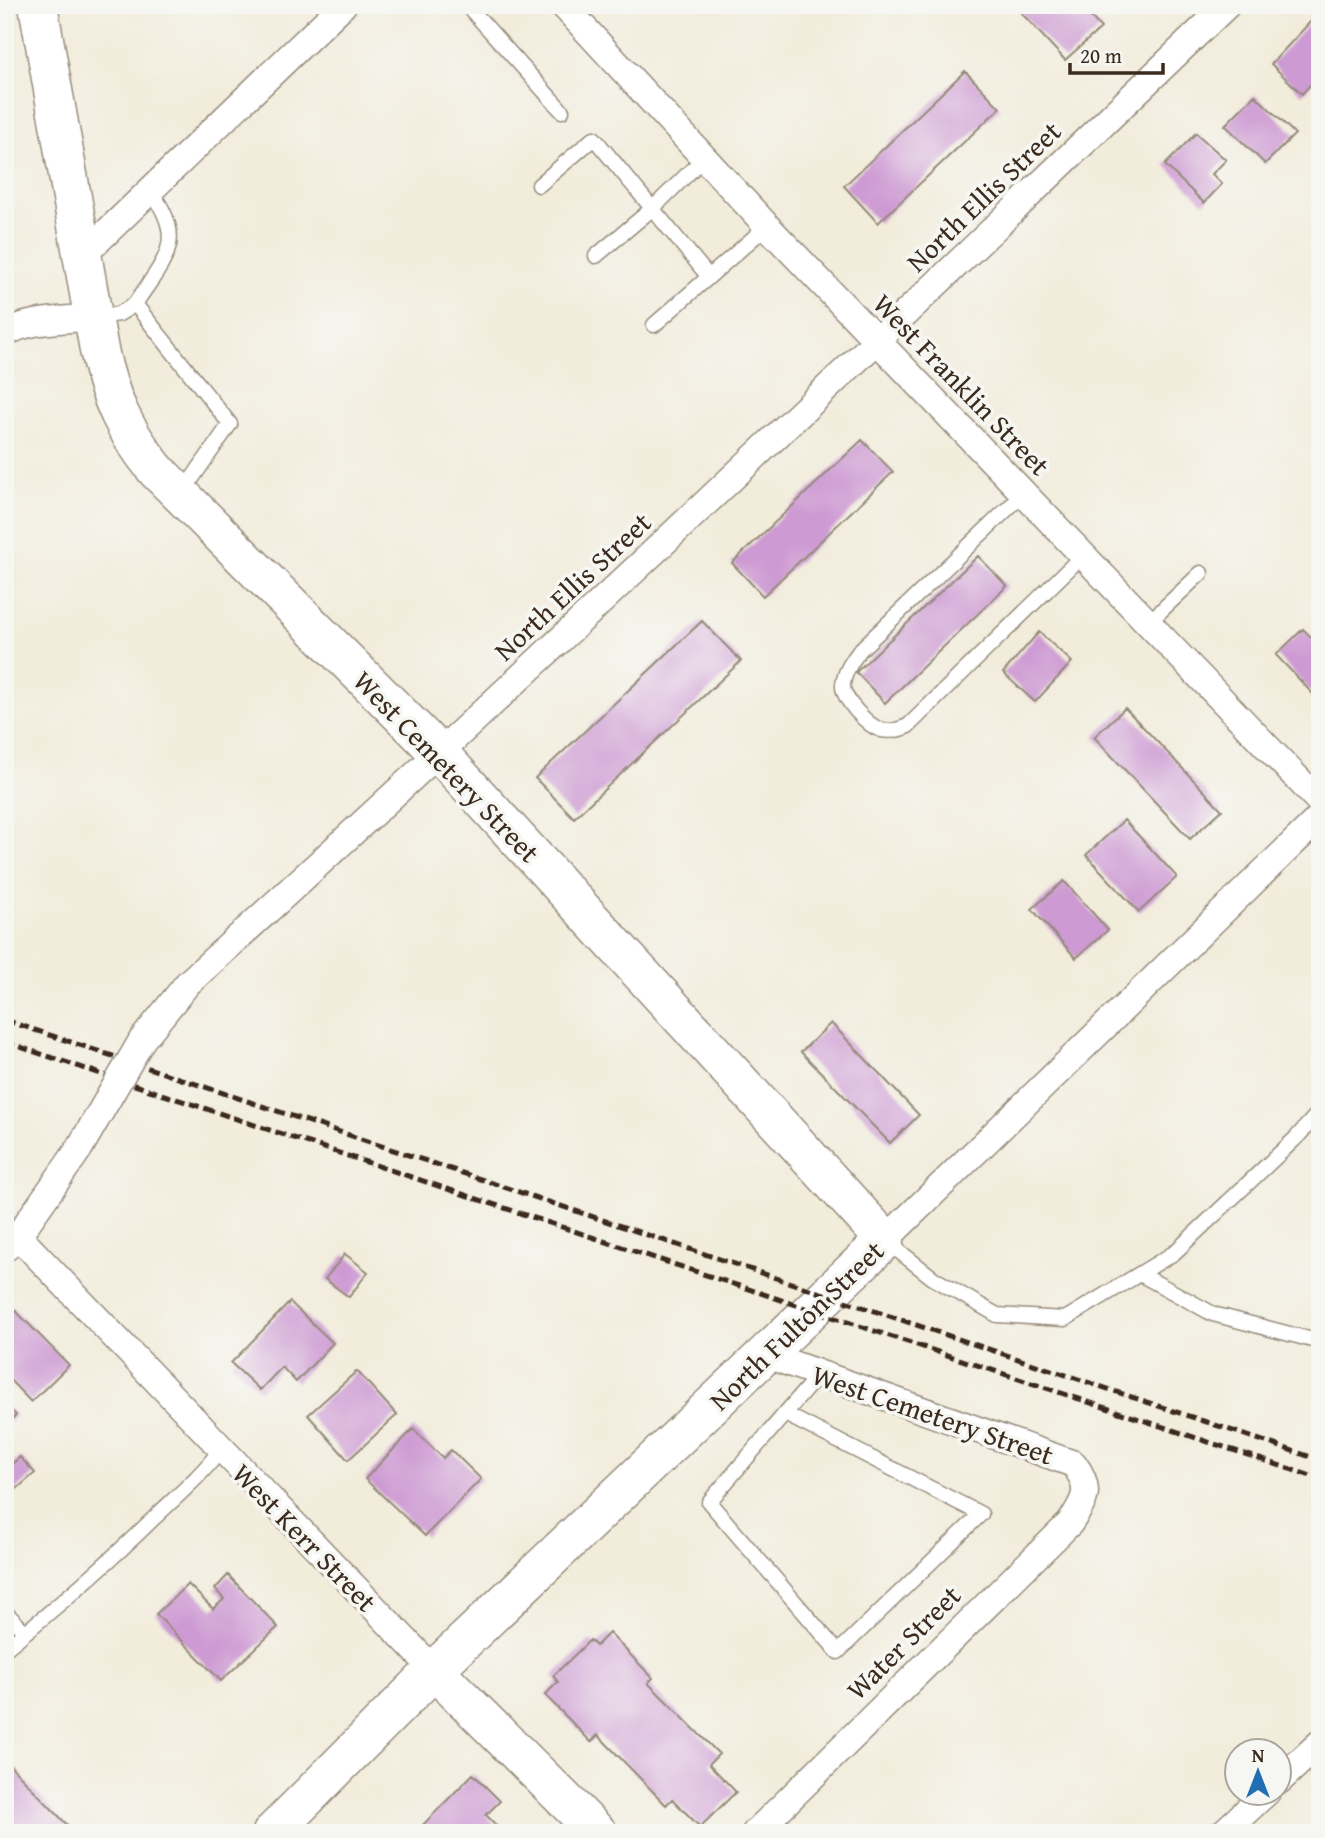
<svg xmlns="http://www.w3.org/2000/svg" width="1325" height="1838" viewBox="0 0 1325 1838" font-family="'Gentium Book Plus',serif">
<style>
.building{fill:#cd9ad3}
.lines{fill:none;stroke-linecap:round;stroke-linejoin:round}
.lane-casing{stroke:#968b7c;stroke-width:17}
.street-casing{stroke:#968b7c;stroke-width:29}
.secondary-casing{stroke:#968b7c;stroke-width:41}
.lane{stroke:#fff;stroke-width:14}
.street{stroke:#fff;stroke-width:26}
.secondary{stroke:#fff;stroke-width:38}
.rail{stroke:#3b2a1e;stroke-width:5;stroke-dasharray:10 5;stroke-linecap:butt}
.street-bridge-casing{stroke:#968b7c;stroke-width:29;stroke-linecap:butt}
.street-bridge{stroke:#fff;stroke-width:26}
.labels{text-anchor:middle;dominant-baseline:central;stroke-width:7;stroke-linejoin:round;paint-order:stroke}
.street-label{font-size:28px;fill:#3b2a1e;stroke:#f6f6f2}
</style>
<rect width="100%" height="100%" fill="#f6f6f2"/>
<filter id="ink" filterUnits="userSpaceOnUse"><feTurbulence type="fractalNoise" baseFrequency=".0143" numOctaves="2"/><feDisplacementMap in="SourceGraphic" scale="14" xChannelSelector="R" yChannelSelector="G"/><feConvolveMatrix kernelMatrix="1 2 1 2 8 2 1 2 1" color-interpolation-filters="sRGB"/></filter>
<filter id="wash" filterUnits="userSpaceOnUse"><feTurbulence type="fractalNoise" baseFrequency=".00686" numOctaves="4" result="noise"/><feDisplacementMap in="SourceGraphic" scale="28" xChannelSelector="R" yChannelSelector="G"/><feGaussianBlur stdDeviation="1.57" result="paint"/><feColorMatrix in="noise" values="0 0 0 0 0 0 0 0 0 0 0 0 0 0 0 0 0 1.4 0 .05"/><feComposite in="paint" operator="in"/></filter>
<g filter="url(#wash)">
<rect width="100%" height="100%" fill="#f2ecdb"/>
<g id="blocks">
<!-- building -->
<path class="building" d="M1014,5H1080L1101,28L1065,60Z
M1312,20L1320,27V74L1302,94L1271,64Z
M965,71L1000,108L878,223L844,186Z
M1255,95L1295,134L1265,164L1225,125Z
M1196,133L1226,160L1212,174L1222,184L1204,203L1165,165Z
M862,440L893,472L763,596L732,563Z
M978,556L1007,586L885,703L856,672Z
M702,621L741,661L574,818L535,778Z
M1303,629L1320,646V689L1314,695L1276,655Z
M1039,632L1072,662L1035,702L1003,673Z
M1125,708L1222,810L1190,839L1094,737Z
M1124,820L1177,877L1139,912L1086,855Z
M1064,881L1108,930L1076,958L1032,909Z
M831,1023L919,1115L890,1143L801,1052Z
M345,1254L368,1272L349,1297L325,1279Z
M290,1302L333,1343L296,1382L282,1367L260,1390L231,1363Z
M10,1305L69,1365L31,1402L5,1375V1309Z
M357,1371L397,1415L348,1460L308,1415Z
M5,1405L16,1415L5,1426Z
M413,1429L443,1458L451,1450L481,1479L425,1536L365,1479Z
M20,1457L35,1473L11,1494L5,1488V1470Z
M228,1575L278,1627L221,1681L156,1614L188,1584L213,1609L224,1599L215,1589Z
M609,1633L653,1678L648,1683L719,1754L709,1764L736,1792L700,1827L672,1799L666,1805L598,1735L591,1742L545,1695L558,1682L553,1676L590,1640L596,1646Z
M5,1760L75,1833H5Z
M473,1774L500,1801L486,1815L504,1833H415Z"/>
</g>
</g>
<g filter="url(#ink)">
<use href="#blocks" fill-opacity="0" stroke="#968b7c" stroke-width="2"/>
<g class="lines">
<defs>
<path id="lane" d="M467,5L562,111
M539,185L594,138L709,277
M151,192C188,241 164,260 135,304L230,424L182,493
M596,256L653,208L705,157
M94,317L119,314L135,304
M654,325L767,226
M1024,493L860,650C852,661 844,672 843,685C842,699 868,726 881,730C891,732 898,730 908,726L1083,555
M1148,623L1201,573
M886,1241L933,1278L997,1315L1065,1319L1174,1253L1297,1137L1320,1111
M1140,1274L1213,1314L1320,1342
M785,1414L981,1514L838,1652L709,1502L819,1374
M5,1612L25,1632
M5,1649C57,1607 106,1565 154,1518C177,1496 202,1475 221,1449"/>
<path id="street" d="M563,5L767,226L1320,802
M83,255L343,5
M5,335C21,319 71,320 93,317
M188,983C541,663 884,335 1227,5
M18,1236L434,1670
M885,1240L1320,817
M7,1247L18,1236L79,1149
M1280,1780L1320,1743
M755,1833L1070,1523C1086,1499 1092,1489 1074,1464L764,1354
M1223,1833L1267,1792"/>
<path id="secondary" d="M38,5L99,350C110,400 124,430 156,470L440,754L885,1240L434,1670L272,1833
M434,1670L598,1833"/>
</defs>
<!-- lane casing -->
<use href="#lane" class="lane-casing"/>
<!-- street casing -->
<use href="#street" class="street-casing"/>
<!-- secondary casing -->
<use href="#secondary" class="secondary-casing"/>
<!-- lane -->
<use href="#lane" class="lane"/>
<!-- street -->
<use href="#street" class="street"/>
<!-- secondary -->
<use href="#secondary" class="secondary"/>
<!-- rail -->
<path class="rail" d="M5,1020L1320,1460
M5,1042L1320,1479"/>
<defs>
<path id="street-bridge" d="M79,1149L142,1040L188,983"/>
</defs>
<!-- street-bridge casing -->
<use href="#street-bridge" class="street-bridge-casing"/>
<!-- street-bridge -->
<use href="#street-bridge" class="street-bridge"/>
</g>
</g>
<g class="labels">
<!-- street labels -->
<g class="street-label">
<text transform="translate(983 196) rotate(-44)">North Ellis Street</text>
<text transform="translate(962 384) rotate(46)">West Franklin Street</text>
<text transform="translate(572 586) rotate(-43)">North Ellis Street</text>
<text transform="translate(447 766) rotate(46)">West Cemetery Street</text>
<text transform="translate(796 1325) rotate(-44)">North Fulton Street</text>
<text transform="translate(933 1414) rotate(19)">West Cemetery Street</text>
<text transform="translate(305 1537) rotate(46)">West Kerr Street</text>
<text transform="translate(903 1642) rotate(-45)">Water Street</text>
</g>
</g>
<!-- margin -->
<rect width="1325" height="1838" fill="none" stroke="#f6f6f2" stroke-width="28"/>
<!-- north arrow -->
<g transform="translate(1258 1772)"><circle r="33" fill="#f6f6f2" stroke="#aba49d" stroke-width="2"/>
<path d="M0-5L12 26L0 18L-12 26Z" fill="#1f6fb2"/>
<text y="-10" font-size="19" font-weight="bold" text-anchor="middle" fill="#3b2a1e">N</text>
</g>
<!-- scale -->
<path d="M1070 63v10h93v-10" fill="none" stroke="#3b2a1e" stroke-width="3.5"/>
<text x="1080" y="63" font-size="21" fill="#3b2a1e" stroke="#f6f6f2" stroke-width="5" paint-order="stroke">20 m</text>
</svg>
